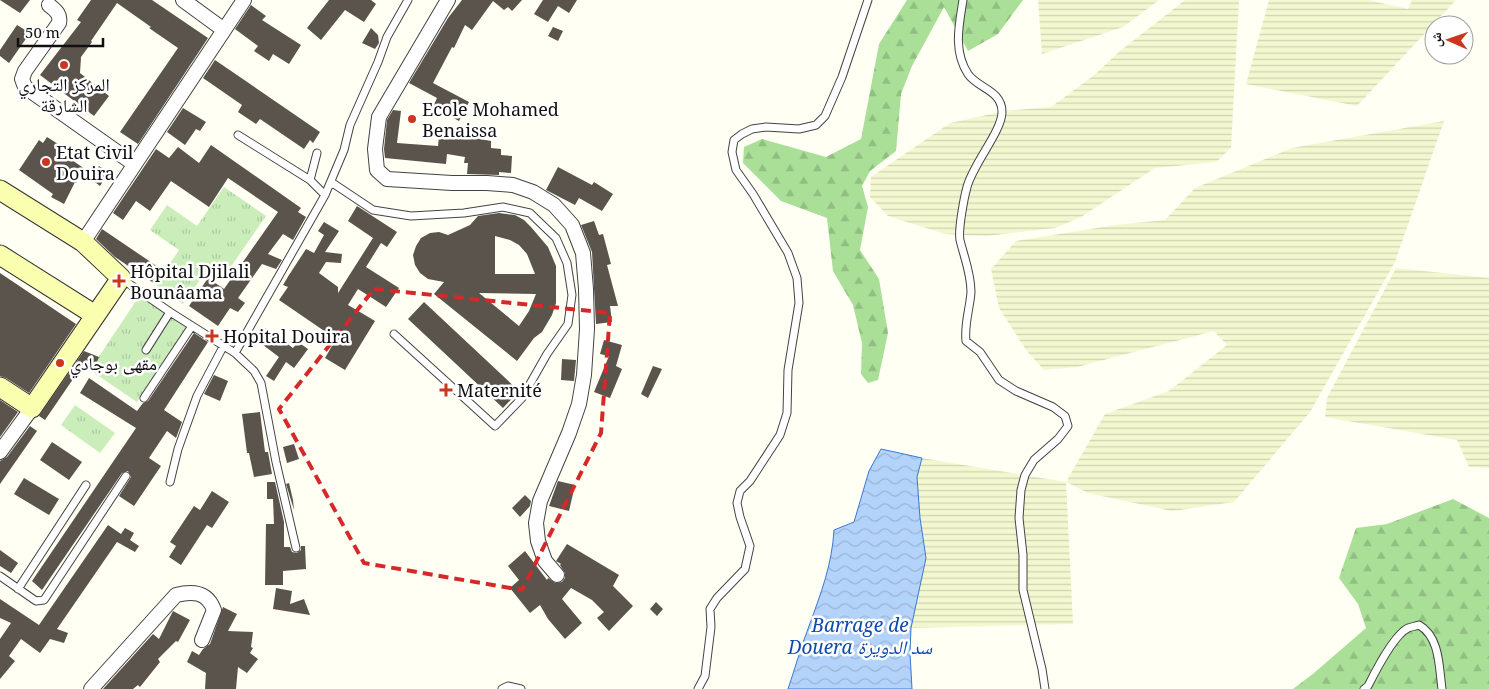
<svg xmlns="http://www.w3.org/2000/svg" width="1489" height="689" viewBox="0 0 1489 689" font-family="'Noto Serif','Noto Naskh Arabic',serif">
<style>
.farmland{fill:url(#farmland-rules)}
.grass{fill:url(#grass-tufts)}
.forest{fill:url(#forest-firs)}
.water{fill:url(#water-waves);stroke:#3678d6}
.building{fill:#5a544c;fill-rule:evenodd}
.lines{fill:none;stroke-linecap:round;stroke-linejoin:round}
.lane-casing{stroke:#434343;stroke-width:9}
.street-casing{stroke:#434343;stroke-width:16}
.secondary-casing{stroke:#323232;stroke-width:21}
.lane{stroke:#fff;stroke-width:7}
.street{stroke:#fff;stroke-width:14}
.secondary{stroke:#f9ffaf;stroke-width:19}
.marked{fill:none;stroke:#d62828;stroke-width:4;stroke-dasharray:10 6;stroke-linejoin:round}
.poi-dot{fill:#cb371e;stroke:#fff;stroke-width:2}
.labels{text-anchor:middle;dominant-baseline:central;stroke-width:5;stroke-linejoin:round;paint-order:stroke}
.poi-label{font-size:18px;fill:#101010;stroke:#fff;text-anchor:start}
.water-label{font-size:19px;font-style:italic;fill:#0f4aac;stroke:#fff}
</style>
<defs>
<pattern id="farmland-rules" width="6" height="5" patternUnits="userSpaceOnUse" patternTransform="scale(1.25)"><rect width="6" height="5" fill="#f3f8d1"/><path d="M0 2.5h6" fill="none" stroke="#cfd4b2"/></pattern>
<pattern id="grass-tufts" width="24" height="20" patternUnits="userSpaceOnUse" patternTransform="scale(1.25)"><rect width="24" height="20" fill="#caedba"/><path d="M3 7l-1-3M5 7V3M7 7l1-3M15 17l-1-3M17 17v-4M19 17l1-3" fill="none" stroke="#acca9f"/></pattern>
<pattern id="forest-firs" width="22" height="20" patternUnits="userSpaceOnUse" patternTransform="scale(1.25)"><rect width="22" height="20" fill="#aadf98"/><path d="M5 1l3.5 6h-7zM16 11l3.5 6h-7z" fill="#91be82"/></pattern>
<pattern id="water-waves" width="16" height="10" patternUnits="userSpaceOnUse" patternTransform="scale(1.25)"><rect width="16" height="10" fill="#b4d3fa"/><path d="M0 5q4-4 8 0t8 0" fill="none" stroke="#9ab4d5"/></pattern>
</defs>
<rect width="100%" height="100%" fill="#fffff4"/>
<!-- farmland -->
<path class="farmland" d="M1038,0H1159L1123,27L1042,54Z
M1185,0H1239L1231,148L1216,162L1155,168L1081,217L1055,228L987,236L945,234L888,216L870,197L871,177L950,123L1005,111L1051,107L1093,76L1120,51Z
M1269,0H1368L1408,9L1412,0H1456L1357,106L1246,84Z
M1444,121L1395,262L1310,412L1234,502L1172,511L1088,493L1066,482L1073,624L911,628L926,558L920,518L917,476L922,458L1066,482L1105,414L1169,391L1227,345L1214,331L1077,367L1044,370L1026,350L999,308L991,269L1016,241L1115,225L1165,220L1195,188L1292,148Z
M1396,268L1489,278V468L1469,467L1457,440L1325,417L1327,398Z"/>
<!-- grass -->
<path class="grass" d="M224,187L266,216L221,281L206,271L183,304L156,285L179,250L150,230L167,205L197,226Z
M140,295L187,327L137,402L90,370Z
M75,405L115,433L100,453L61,425Z"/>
<!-- forest -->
<path class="forest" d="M907,0H1023L998,34L968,51L944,7L912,66L901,94L896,151L870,171L862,186L868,207L860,250L879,279L888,333L878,380L868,383L861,374L862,343L853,305L833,271L827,218L781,201L743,163L744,147L762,139L826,157L861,139L879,44Z
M1453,499L1489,518V689H1293L1314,673L1366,628L1358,604L1339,578L1356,528L1387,524Z"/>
<!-- water -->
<path class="water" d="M881,449L922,458L917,477L920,518L926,558L911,628L910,653L912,689H788C795,668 801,647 809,626C821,593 832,565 834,530L854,522L869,471Z"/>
<!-- building -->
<path class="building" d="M0,0H30L20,13Z
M91,0H152L208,38L138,144L120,132L178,48L149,28L151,27L117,3L91,41L92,42L81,57L80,73L109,96L94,116L40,75L81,22L77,20Z
M329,0H371L376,4L364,22L345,10L321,40L307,28Z
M462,0H522L512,11L508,7L504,10L493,1L472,30L465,25L454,48L452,47L433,83L469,102L459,121L433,107L437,98L409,83L448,18Z
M543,0H577L569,13L558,6L548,22L534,14Z
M251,5L266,16L262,20L301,45L289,64L273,54L269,61L254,51L258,46L235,29Z
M17,25L30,33L9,63L0,56V50Z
M553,27L563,31L558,41L548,36Z
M371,28L378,35L379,43L375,49L362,43Z
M215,60L320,132L313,143L310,140L304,149L260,119L256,124L238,112L242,105L203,78Z
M183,108L206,122L200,131L196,129L185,145L167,132Z
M393,110L401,111L397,143L438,146L440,128L459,129L458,135L491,141V148L501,149V155L512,156L511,173L499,172V175L467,174L468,163H464L465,157L447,154L446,164L385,158L384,149L387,120Z
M47,137L72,153L69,158L85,169L76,183L75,182L64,204L51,197L53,194L19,170L39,140L43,143Z
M211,145L301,208L298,212L306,217L293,240L283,234L268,254L282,260L276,269L262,264L238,298L245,303L238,312L230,308L218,326L189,306L208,278L224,289L278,212L228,178L209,207L171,181L150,211L136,201L123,220L113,213L156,149L169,158L178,147L199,163Z
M99,166L109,172L100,186L91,179Z
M558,167L592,185L594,182L613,194L602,211L579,198L575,205L546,190Z
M357,206L397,232L387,247L381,243L366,267L399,288L386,307L358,289L348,305L375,321L345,370L325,358L336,339L279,300L288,287L283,285L289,275L306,249L314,253L324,235L318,231L324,222L339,231L325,252L342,254L341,263L326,262L319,273L338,287V293L373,238L348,221Z
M499,213L515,215L524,220L531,227L548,247L556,266V303L552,315L542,332L534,338L517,361L434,294L444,282L428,279L420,273L415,265L413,255L416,246L421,238L430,233L439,232L448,235L470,225L478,216ZM495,236L510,240L519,245L527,254L535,274H495ZM479,293L536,294L529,311L519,326Z
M594,221L599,235L603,234L611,264L607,265L618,306H610L612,322L596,324L592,252L581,225Z
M102,229L164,271L155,284L115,257L96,239Z
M0,273L76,324L29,393L6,378L0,376Z
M424,302L519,391L503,408L408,319Z
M266,328L293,348L298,342L308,349L294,368L286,362L274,381L266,376L279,357L263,345L266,342L259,336Z
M194,333L208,342L164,410L182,422L176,438L167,431L149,458L161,466L134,506L119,496L131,477L128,471L122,473L42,590L32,581L136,428L80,393L89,378L137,411L143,403L148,401Z
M604,340L622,345L616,366L622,369L610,398L594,392L609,356L600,354Z
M84,351L99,357L94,369L84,363L45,420L39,416Z
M562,359L576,360L574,381L561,380Z
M653,366L662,369L648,398L641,394Z
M214,375L228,381L220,401L204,394Z
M0,400L18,412L0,437Z
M260,412L265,452H268L272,474L254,477L249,453H247L242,414Z
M30,426L37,431L0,484V461L7,457Z
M52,442L82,462L69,480L40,460Z
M294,444L299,459L287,463L283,447Z
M24,478L59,499L49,515L14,494Z
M558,481L575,485L569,511L549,506Z
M267,482H275L284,522V547H290L292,552L297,553L301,550V546H305L306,569L283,571V585H265L266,524H274L273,499H267Z
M289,483L293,500L294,510L286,484Z
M212,491L229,502L212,528L207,525L181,565L169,557L176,546L170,542L194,506L200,510Z
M525,495L531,501L530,506L520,517L512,508Z
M108,525L121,534L125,528L134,533L130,540L139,546L135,552L117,542L57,629L68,633L64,643L50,639L40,653L21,639L9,656L15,661L0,679V639L11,623L0,618V599L39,625Z
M567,544L619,575L613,586L633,606L609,631L597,618L604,612L592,600L571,588L562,599L582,623L565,639L548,619L540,605L530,613L510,588L519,580L508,566L525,551L547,580L548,578L555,583L562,582L565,578V573L560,565L561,564L556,561Z
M0,550L18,563L11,573L0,566Z
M276,588L292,591L290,604L304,599L310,615L273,609Z
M656,602L663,609L657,616L650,609Z
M223,607L237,614L228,631L253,632L251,647L253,648L250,653L258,659L247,673L238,667L236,689H205L206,673L187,662L192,651L199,655L203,649L210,644Z
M173,611L190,620L178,642L176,641L158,659L160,662L140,687L138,685L133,689H103L153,634L159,639Z"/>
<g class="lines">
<defs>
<path id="lane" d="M963,0C959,25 953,51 968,74C977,88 1002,90 1002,112C1002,131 973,164 967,187C964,198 958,230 960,240C964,257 971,273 971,292C970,308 964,324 966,341L980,352L999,380L1016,391L1053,407L1065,416L1068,426L1058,439L1034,460L1025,475L1021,490L1019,518L1023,555V590L1042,669L1045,689
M238,135L310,180L325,195
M310,180L317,153
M331,182L373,210L411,216L464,213L503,207L530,213L556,238L567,263L572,295L568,324L547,354L522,398L495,426L394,334
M122,279L170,312L235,353L325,195L344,150L350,125L378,62L387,37L408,0
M146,350L170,312
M235,353L254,371L261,383L276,462L296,548
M144,398L192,326
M170,482L178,449L197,396L224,345
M0,576L36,601L44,600L126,476
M18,589L86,485
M502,689L508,686L521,689
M698,689L705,676L711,627L710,609L717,598L745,569L750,546L740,517L737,503L740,491L750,481L780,435L787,413L788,370L799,303L797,278L788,253L753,194L736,170L732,152L734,140L742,134L752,129L766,127L799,129L816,125L825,116L842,77L868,0
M1364,689L1368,686C1375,672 1394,635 1408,628C1411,627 1416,626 1419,625C1440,637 1439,667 1442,689"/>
<path id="street" d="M183,0L224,30
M448,0L379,117L375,149L377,170L387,179L452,183H487L513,185L533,192L554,205L572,225L583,253L586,289L587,329L584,375L579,404L569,433L540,501L536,523L538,541L545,561L557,575
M49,5C55,10 61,14 59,23L25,71L22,79L25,87L134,164
M83,242L244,0
M0,452L32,408
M91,689L176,595C192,591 207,591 214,610L202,640"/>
<path id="secondary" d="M0,190L83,242L121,278L32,408L0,387
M0,255L95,315"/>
</defs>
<!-- lane casing -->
<use href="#lane" class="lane-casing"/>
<!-- street casing -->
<use href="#street" class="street-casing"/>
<!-- secondary casing -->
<use href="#secondary" class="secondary-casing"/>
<!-- lane -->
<use href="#lane" class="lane"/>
<!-- street -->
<use href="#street" class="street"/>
<!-- secondary -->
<use href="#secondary" class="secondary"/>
</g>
<!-- marked area -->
<path class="marked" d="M374,289L610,313L601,433L522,590L364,563L279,409Z"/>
<!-- markers -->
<g class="poi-dot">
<circle cx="64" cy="65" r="5"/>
<circle cx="412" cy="119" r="5"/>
<circle cx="46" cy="162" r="5"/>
<path d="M116.5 273.5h5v5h5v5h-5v5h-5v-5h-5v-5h5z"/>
<path d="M209.5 328.5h5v5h5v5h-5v5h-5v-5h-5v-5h5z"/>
<circle cx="60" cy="363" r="5"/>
<path d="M443.5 382.5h5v5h5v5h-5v5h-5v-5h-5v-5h5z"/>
</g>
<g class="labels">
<!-- poi labels -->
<g class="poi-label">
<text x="64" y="84" text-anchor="middle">المركز التجاري<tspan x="64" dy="21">الشارقة</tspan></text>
<text x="422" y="109">Ecole Mohamed<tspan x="422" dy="21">Benaissa</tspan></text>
<text x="56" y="152">Etat Civil<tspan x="56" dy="21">Douira</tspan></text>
<text x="130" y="271">Hôpital Djilali<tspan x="130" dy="21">Bounâama</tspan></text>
<text x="223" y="336">Hopital Douira</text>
<text x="70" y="363">مقهى بوجادي</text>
<text x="457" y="390">Maternité</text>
</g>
<!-- water labels -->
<g class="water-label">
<text x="860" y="625">Barrage de<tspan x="860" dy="22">Douera سد الدويرة</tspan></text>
</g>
</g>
<!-- north arrow -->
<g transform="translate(1449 40) rotate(272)"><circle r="24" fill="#ffffff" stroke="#9f9f9f"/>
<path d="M0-4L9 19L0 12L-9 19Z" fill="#cb371e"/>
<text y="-8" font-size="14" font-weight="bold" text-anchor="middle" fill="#101010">ش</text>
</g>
<!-- scale -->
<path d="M18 38v8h85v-8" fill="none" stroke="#101010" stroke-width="2.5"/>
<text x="25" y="38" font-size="15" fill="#101010" stroke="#ffffff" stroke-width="4" paint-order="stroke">50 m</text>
</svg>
